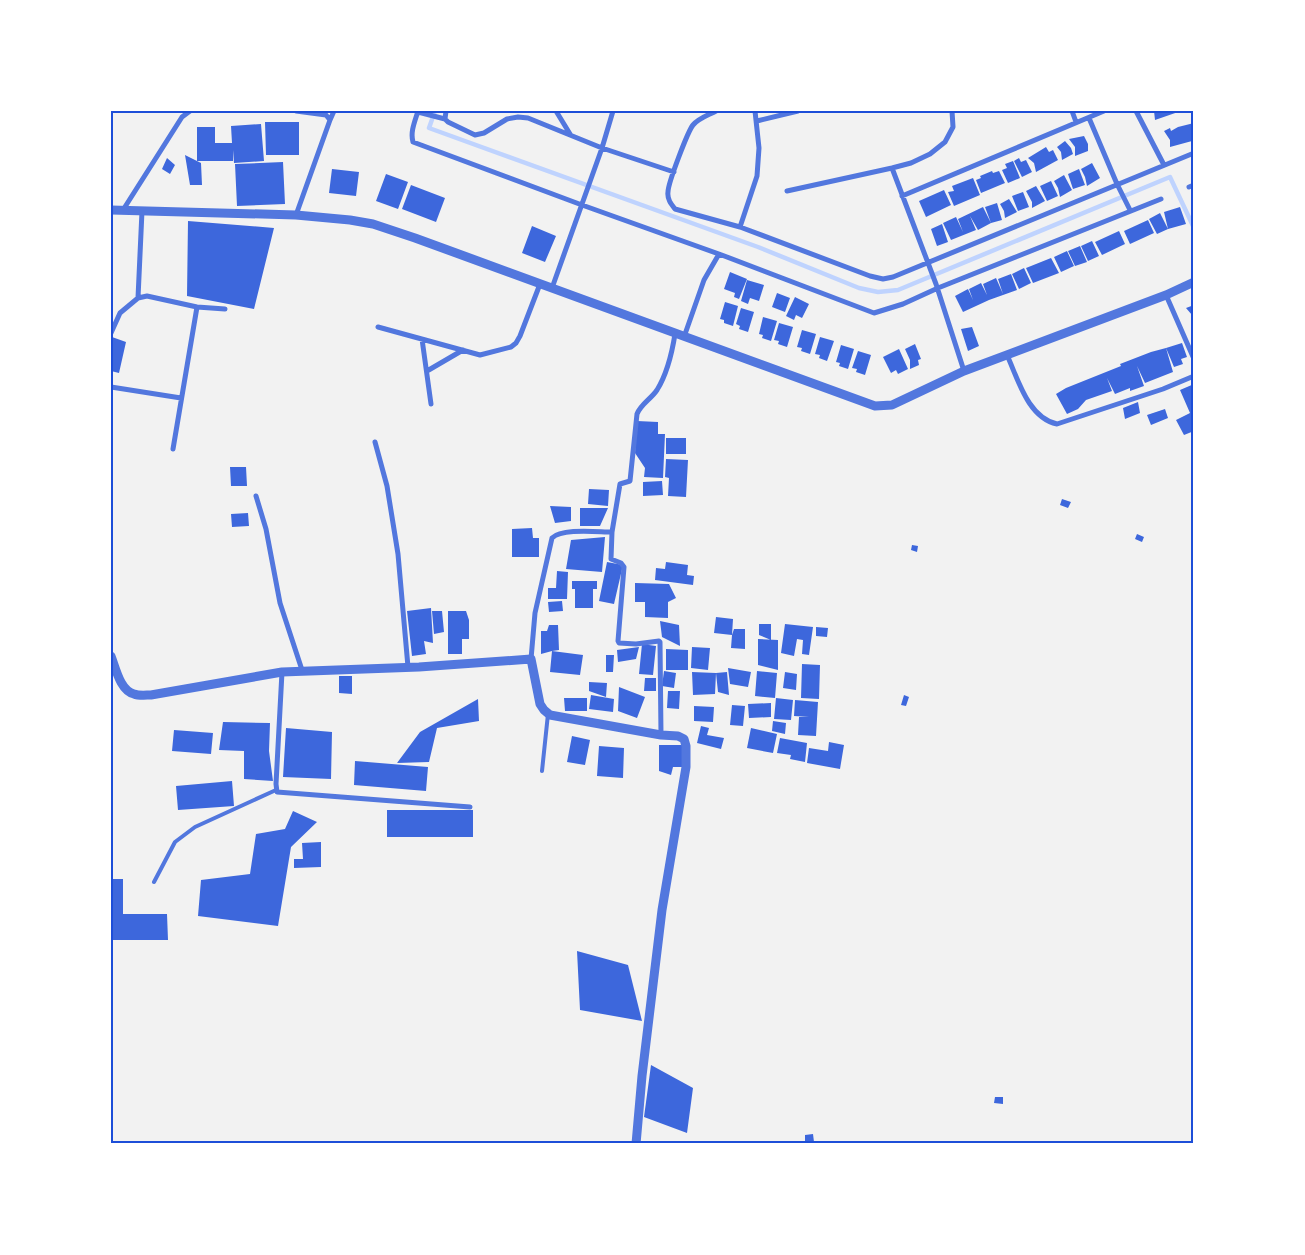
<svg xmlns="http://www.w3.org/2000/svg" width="1305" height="1255" viewBox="0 0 1305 1255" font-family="Inter,sans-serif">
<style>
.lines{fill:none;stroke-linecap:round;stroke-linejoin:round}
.stream{stroke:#bfd3fe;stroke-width:4.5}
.building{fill:#3d67dc}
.service{stroke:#5277de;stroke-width:4}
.minor{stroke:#5277de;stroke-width:5}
.tertiary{stroke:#5277de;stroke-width:9}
.neatline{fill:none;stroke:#1d4ed8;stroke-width:2}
</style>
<rect width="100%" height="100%" fill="#f2f2f2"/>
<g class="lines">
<!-- stream -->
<path class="stream" d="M435,111L429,128L758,247L859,288L878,292L898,290L1170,177L1194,228"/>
</g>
<!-- building -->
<path class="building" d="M1154,111H1181L1155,120Z
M265,122H299V155H266Z
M1194,123V136L1192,137V141L1170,147V140L1164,131L1170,128L1171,131L1178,127Z
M261,124L264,161L234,163L233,150V161H197L201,163L202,185H190L185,155L197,161V127H215V143H232L231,126Z
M1084,136L1088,144V151L1075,156V147L1069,139Z
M1065,141L1071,148L1073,154L1062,160L1061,152L1057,147Z
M1046,147L1049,152L1053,150L1058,160L1036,172L1034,163L1028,158Z
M167,158L175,165L170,174L162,169Z
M1019,158L1021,162L1026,160L1032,172L1022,177L1014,161Z
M1013,161L1020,178L1008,183L1002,170L1007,168L1005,164Z
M283,162L285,204L237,206L235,164Z
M1092,163L1100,178L1087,186L1085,177L1081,169Z
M332,169L359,172L356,196L329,193Z
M1079,169L1085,185L1073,189L1068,174Z
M992,171L993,173L999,171L1005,183L981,193L976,180L981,178L980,176Z
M386,174L408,182L398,209L376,201Z
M1064,175L1072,190L1060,197L1058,188L1054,181Z
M973,178L980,195L954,206L948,192L954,191L952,186Z
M1051,181L1058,196L1047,201L1040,186Z
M411,185L445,198L436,222L402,209Z
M1036,186L1045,201L1032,208V202L1026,191Z
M944,190L951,205L926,217L919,201Z
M1023,192L1029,207L1018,211L1012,196Z
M1009,199L1017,212L1005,218L1004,211L1000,204Z
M997,203L1002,220L991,223L985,207Z
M983,207L991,223L978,230L970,216L976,230L951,240L943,223L956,217L963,232L958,219Z
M1180,207L1186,224L1168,229L1157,234L1149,219L1160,213L1168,229L1164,212Z
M1148,220L1154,233L1130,244L1124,231Z
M188,221L274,228L254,309L187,296Z
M942,224L948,242L937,246L931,229Z
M532,226L556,236L545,262L522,253Z
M1119,231L1125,244L1102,255L1095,242Z
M1092,241L1099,256L1088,261L1081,246Z
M1080,246L1087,262L1075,266L1068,251Z
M1067,251L1074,266L1061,272L1054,257Z
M1051,258L1059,273L1033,283L1026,268Z
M1024,268L1031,283L1019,289L1012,274Z
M730,272L747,279L739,299L734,297L735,293L724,289Z
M1011,274L1017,290L989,300L963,312L955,296L968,289L973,300L969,289L981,283L987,295L983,284L996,278L1003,294L998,279Z
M747,280L764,285L759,301L750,298L748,304L741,301Z
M777,293L790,298L785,312L772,307Z
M795,297L809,304L802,318L796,315L794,320L786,316Z
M725,302L738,306L733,326L724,323V320L720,319Z
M1194,305V314L1192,315L1186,308Z
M741,308L754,312L748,332L739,329L740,326L736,324Z
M763,317L777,321L771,341L762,338L763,335L759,334Z
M779,323L793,327L787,347L778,344L779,341L774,340Z
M972,327L979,346L968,351L961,329Z
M802,330L816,334L810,354L801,351L802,348L797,347Z
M112,337L126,342L119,373L111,371Z
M820,337L834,341L827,361L819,358L820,355L815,354Z
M1182,343L1187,357L1181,359L1183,364L1174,367L1166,348Z
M915,344L921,359L918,360L919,365L910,369V360L905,349Z
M841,345L854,349L848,369L839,366L840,363L836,362Z
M1166,348L1173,372L1145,383L1137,366L1144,386L1130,391V388L1115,394L1107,378L1112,391L1086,400L1078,409L1067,414L1056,394L1066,388L1121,366L1120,364L1151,352Z
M899,349L908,369L898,374L896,370L891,373L883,357Z
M858,351L871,355L865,375L856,372L857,369L852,368Z
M1194,384V431L1184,435L1176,420L1190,413L1180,390Z
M1138,402L1140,413L1125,419L1123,408Z
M1165,409L1168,418L1151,425L1147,415Z
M637,421L658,422V434H665L663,478L644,477L645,468L635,453Z
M666,438H686V454H666Z
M666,459L688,460L686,497L668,496L669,478L665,477Z
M230,467H246L247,486H231Z
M662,481L663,495L643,496V482Z
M589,489L609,490L608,506L588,504Z
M1062,499L1071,502L1068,508L1060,505Z
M550,506L571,507V521L555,523Z
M580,508H608L600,526H580Z
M248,513L249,526L232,527L231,514Z
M532,528L533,538H539V557H512V529Z
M1137,534L1144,537L1142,542L1135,539Z
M605,537L602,572L566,569L571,540Z
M912,545L918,546L917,552L911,550Z
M607,562L623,565L614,604L599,601Z
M666,562L688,565L687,575L694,576L693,585L655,580L656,568L665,569Z
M557,571L568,572L567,599H548V588H556Z
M572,581H597V589H593V608H575V589H572Z
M635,583L669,584L676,598L668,602V618L645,617V602H635Z
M562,601L563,611L549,612L548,602Z
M431,608L433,643L424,641L426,654L412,656L407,611Z
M432,611H442L444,632L434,634Z
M448,611H466L469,620V639H462V654H448Z
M716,617L733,619L732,635L714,633Z
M660,621L679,625L680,646L662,637Z
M759,624H771V640L759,635Z
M785,624L813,627L809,655L802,654L803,640L797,639L794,656L781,653Z
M549,625H558L559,650L552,651L583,655L580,675L550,672L552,651L541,654V631H547Z
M816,627L828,628L827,637L816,636Z
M734,629H745V649L731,648L732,635Z
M758,639L778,640V670L758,665Z
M642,644L656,646L653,675L639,674Z
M639,647L636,659L618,662L617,650Z
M692,647L710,648L708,670L691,668Z
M666,649L688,650V670H666Z
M606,655H614L613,672H606Z
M802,664L820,665L819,699L801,698Z
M728,668L751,672L748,687L730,684Z
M664,671L676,673L674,688L662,686Z
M757,671L777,673L775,698L755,696Z
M692,672L716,673L715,694L693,695Z
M727,672L729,695L718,692L716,673Z
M785,672L797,674L796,690L783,688Z
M339,676H352V694L339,693Z
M645,678H656V691H644Z
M589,682L607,683L606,697L589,691Z
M619,687L645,697L637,718L618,711Z
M668,691H680L679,709L667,708Z
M591,695L614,699L613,712L589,709Z
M904,695L909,697L906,706L901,705Z
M564,698H587V711H565Z
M776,698L793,700L791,720L774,719Z
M478,699L479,721L437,728L429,762L397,763L420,732Z
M795,700L818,702L816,736L798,735L799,717H809L794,716Z
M771,703V717L749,718L748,704Z
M732,705L745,706L743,726L730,725Z
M694,706L714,707L713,722L694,721Z
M773,721L786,723L785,734L772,731Z
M223,722L270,723L269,751L273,781L244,779V751L219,750Z
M701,726L709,728L707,735L724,738L721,749L697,743Z
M286,728L332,732L331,779L283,777Z
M751,728L777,734L773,753L747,748Z
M174,730L213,733L211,754L172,751Z
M572,736L590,740L585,765L567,762Z
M780,738L807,743L805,762L790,759L791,755L777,753Z
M829,742L844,745L840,769L807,763L809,748L828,751Z
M659,745H684V767H673L671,775L659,771Z
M599,746L624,748L623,778L597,776Z
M355,761L428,767L426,791L354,785Z
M232,781L234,806L178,810L176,786Z
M387,810H473V837H387Z
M293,811L317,822L291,847L278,926L198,916L201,880L250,874L256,834L285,829Z
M321,842V867L294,868V859H303L302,843Z
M111,879H123V914H167L168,940H111Z
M577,951L628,965L642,1021L580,1010Z
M651,1065L693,1088L687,1133L644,1117Z
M995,1097H1003V1104L994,1103Z
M813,1134L814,1142L805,1143V1135Z"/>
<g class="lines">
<!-- service -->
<path class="service" d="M542,771L548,714
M154,882L175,842L195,827L276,790"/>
<!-- minor -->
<path class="minor" d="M418,111C415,121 410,132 413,142L582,205L719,254
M446,111L445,119L448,122L475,135L484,133L507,119L518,117L528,118L602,148L674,172
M556,111L570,134
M716,111C709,115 699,118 693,125C688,131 668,183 668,192C667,199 671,204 675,209L740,227L757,176L759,148L755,111
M1072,111L1076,122
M1136,111L1164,165
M418,112L445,119
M1089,118L1117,184L1130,210
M330,120L334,111
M757,121L798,111
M892,168L936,284L964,371
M1189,187L1194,185
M787,191L892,168L911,163L930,154L945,142L953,127L952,111
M902,196L1104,111
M123,210L182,117L190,111
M296,215L330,120L326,115L296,111
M740,227L870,276L883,279L893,277L1194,153
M552,288L602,148L613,111
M1166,295L1194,359
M138,298L142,211
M378,327L480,355L511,347L516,343L520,336L540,284
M111,333L120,313L138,298L147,296L197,307L225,309
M684,337L704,280L719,254L874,313L903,304L938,288L1161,199
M422,339L431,404
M1007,355C1018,379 1028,418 1057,424L1163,389L1194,376
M427,371L463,350
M111,387L181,398
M375,442L387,486L398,554L408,667
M173,449L197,307
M256,496L266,529L280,603L302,670
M531,659L535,613L552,538C562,528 597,532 612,532
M282,672L276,784L277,792L470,807
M661,735L660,642L659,641L636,644L619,643L618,641L624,567L621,563L611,559L612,532L620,484L630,481L637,414C641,404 651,399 657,390C667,374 672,353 675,334"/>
<!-- tertiary -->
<path class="tertiary" d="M111,210L296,215L350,220L373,224L415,238L875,406L892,405L964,371L1166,295L1194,282
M111,656C116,669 120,690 134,694C139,696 146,695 151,695L282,672L419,667L531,659L540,704L544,710L550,715L661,735L678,736L684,739L686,746V767L662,910L642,1076L636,1144"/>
</g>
<!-- border -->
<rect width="1305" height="1255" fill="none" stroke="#ffffff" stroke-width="225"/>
<rect x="112" y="112" width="1080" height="1030" class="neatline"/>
</svg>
